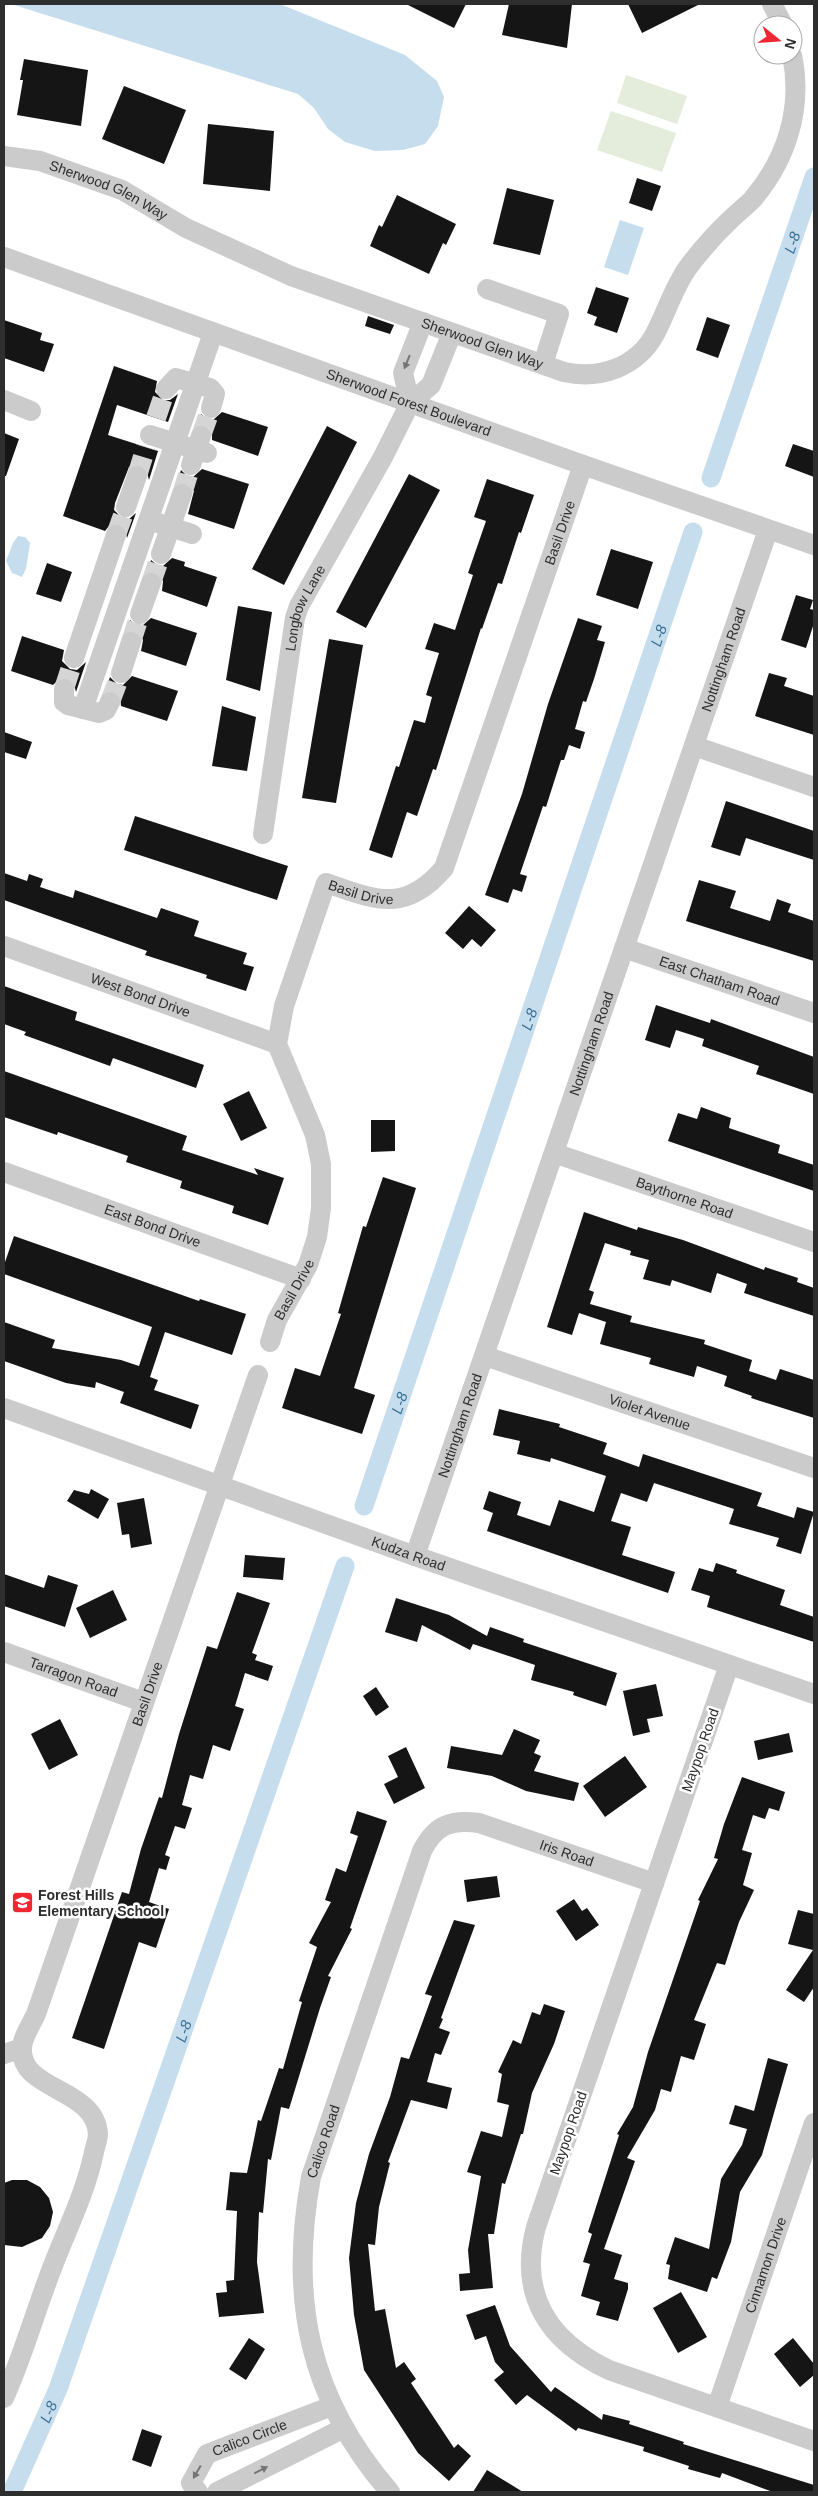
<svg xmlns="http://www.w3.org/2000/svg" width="818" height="2496" viewBox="0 0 818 2496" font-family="Helvetica,sans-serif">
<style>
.green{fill:#e4ecdb}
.water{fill:#c6dded}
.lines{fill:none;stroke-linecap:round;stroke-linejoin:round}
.canal{stroke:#c6dded;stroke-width:19}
.building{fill:#151515}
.minor-tunnel{stroke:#d5d5d5;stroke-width:20;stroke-dasharray:20 10;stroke-linecap:butt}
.minor{stroke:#cbcbcb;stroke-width:20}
.oneway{fill:#757575}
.labels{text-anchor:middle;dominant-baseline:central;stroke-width:5;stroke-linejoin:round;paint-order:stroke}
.street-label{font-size:14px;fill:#2e2e2e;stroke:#fff}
.poi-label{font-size:14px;font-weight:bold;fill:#2e2e2e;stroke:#fff;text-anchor:start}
.water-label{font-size:15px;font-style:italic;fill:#386f94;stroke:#fff}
</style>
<rect width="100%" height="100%" fill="#fff"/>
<!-- green -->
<path class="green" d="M626,75L687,96L677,124L617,103Z
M611,111L676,133L662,172L597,150Z"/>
<!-- water -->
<path class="water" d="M11,4H280L405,55L437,81L444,97L438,126L425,144L403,150L375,151L345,142L328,129L314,108L298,94Z
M620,220L644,228L628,275L604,267Z
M18,536L25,537L30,543L26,569L22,577L12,573L6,561L13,543Z"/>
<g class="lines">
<!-- canal -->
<g class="canal">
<path id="s1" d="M711,478L814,177"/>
<path id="s2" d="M364,1506L693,532"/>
<path id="s3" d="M12,2492L58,2389L345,1566"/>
</g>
</g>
<!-- building -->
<path class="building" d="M406,4H466L454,28Z
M509,4H572L567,48L502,35Z
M628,4H700L642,33Z
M24,59L88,70L81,126L17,115L23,80H20Z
M124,86L186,110L164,164L102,139Z
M208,124L274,131L270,191L203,184Z
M637,178L661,186L652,211L629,203Z
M507,188L554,200L540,255L493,244Z
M397,195L456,224L446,245L443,243L429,274L370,246L379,225L382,227Z
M596,287L629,298L617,333L594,325L597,317L587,313Z
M368,316L394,325L390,334L365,326Z
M707,317L730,325L718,358L696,350Z
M4,320L42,333L40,340L54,344L44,372L4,358Z
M114,366L157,381L155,392L163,400H170L178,394L168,422L117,405L108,435L158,451L149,480L146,469L141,465L134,464L129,467L115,503L114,510L122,518L129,519L136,513L127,538L125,528L119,524L109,526L105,531L63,516Z
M222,412L268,427L258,456L212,440V433L210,428L204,425H198L201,414L207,419L213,420Z
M327,426L357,442L284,585L252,569Z
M4,433L19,439L6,476H4Z
M793,444L814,451V477L785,466Z
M202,469L249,484L234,529L188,514L194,491L186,483L176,484L181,470L187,476L193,477Z
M409,474L440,490L366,628L336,612Z
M487,479L534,495L521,533L519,532L502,584L498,583L482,629L481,628L436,770L433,769L417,816L407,812L392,858L369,850L396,766L399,767L414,720L425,723L432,697L426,695L439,653L425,649L434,623L455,630L473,575L468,573L486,521L474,517Z
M611,549L653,562L638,609L596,595Z
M172,558L185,562L184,566L217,577L207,607L162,591L163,581L160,576L154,572H147L151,560L157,565L163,566Z
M47,563L72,572L61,602L36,594Z
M796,595L813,600L810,609L814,610V623L806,648L781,640Z
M238,606L272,612L260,691L226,680Z
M151,618L197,633L186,666L141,651L143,640L140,634L134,631L126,632L130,620L136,625L142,626Z
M578,618L602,626L597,640L605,642L594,679L586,702L583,701L575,729L585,732L580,749L569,745L564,760H561L546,807L543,806L520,874L527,876L522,892L513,889L508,903L485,895L522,794L548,704Z
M22,636L64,650L62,661L70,669L77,670L86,662L76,692L74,684L69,679H59L53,685L11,671Z
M329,639L363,645L336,803L302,798Z
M769,673L787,678L784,686L814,696V735L755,716Z
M132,676L178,691L167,721L121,706L120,695L115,691L105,692L110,677L117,684L123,685Z
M222,706L256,717L247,771L212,766Z
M4,732L32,742L26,759L4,752Z
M726,801L814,831V860L746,838L740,856L711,847Z
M135,816L288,866L277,900L124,850Z
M4,873L27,881L29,874L43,879L40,887L73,898L75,890L157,918L161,908L199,921L194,936L247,953L243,964L254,967L246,991L206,978L207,975L145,955L147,951L4,900Z
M699,880L736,891L730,908L770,921L777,899L791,904L788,912L814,921V961L686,921Z
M469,906L496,930L481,947L472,939L463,949L445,933Z
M4,986L77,1012L75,1020L204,1065L196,1088L113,1058L110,1066L24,1035L26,1032L4,1024Z
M656,1005L710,1023L711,1019L814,1057V1094L756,1074L759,1066L702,1046L704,1039L676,1030L670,1048L645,1040Z
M4,1071L187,1136L182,1150L258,1175L254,1168L284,1178L268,1225L232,1213L234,1206L180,1188L182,1181L126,1162L128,1156L58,1132L57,1135L4,1117Z
M249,1091L267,1128L241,1141L223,1104Z
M701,1107L731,1118L729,1128L780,1145L778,1153L814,1165V1191L668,1141L678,1113L697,1119Z
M371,1120H395V1151L371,1152Z
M383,1177L416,1188L354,1388L375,1395L362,1434L282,1408L295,1368L320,1376L341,1314L338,1313L363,1226L366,1227Z
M584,1212L637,1230L638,1227L683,1240L764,1270L765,1267L798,1278L797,1282L814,1288V1316L744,1293L747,1284L717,1273L711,1293L672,1280L670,1286L643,1279L649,1260L630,1255L631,1251L605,1243L589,1290L594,1292L590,1304L632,1316L630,1322L705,1340L704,1344L752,1360L749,1371L776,1380L780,1369L814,1380V1418L751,1398L752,1396L724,1386L727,1376L697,1366L694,1377L649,1364L651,1358L600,1344L606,1322L579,1313L572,1335L547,1327Z
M14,1236L199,1301L200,1299L246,1314L232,1355L165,1332L150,1377L158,1380L154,1390L199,1405L191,1429L120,1403L124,1392L96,1382L95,1388L66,1383L4,1361V1322L55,1340L52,1348L121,1360L139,1366L152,1327L4,1274V1265Z
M499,1409L560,1424L559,1427L607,1443L603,1454L639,1467L643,1454L762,1493L757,1506L794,1518L797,1507L814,1512L801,1554L776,1546L779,1538L729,1524L734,1509L654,1483L647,1502L621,1493L611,1521L631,1527L622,1555L675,1572L668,1593L487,1531L493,1513L483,1509L489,1491L521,1502L517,1515L550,1526L559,1500L594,1512L606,1476L551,1458L550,1462L517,1454L520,1441L493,1435Z
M91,1489L109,1499L98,1519L67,1501L74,1490L89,1494Z
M144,1498L152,1544L131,1548L129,1534L122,1535L117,1503Z
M245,1555L285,1558L283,1580L243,1577Z
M716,1563L737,1570L736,1573L785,1590L780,1605L814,1617V1642L707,1607L710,1596L691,1590L699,1568L713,1572Z
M4,1574L44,1588L48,1575L78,1585L65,1627L4,1606Z
M113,1590L127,1620L90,1638L76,1608Z
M237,1592L270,1603L252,1653L257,1655L255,1660L273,1666L268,1681L245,1673L235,1706L244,1709L230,1751L213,1745L203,1779L190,1775L182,1805L192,1808L185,1829L175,1826L165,1855L170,1857L166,1870L159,1868L149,1902L169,1909L156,1948L139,1942L104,2049L72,2038L122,1892L129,1894L141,1849L159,1797L162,1798L179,1734L207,1646L217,1649Z
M396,1598L449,1615L487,1636L490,1627L524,1639L523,1642L617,1673L606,1706L573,1695L574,1692L531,1680L535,1665L473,1644L470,1650L422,1625L417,1642L385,1632Z
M656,1684L663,1716L647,1719L650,1732L633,1736L623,1691Z
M376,1687L389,1707L376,1716L363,1696Z
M60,1719L78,1755L49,1770L31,1734Z
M514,1729L540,1740L534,1753L541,1756L534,1771L579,1783L574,1801L526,1791L492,1776L447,1768L451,1746L502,1755Z
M789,1733L793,1752L758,1760L754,1741Z
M406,1747L425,1788L394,1804L384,1784L398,1777L388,1756Z
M625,1756L647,1787L605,1817L583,1786Z
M742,1777L785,1792L779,1811L769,1808L765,1819L753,1815L742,1850L752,1853L743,1885L754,1890L739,1922L725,1965L717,1963L694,2020L706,2024L694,2060L681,2056L671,2092L661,2089L655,2110L627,2158L635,2161L604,2249L622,2255L614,2279L628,2283V2289L618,2321L596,2315L600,2302L581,2296L590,2264L583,2262L592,2234L588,2232L619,2135L617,2134L633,2107L648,2052L700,1901L698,1900L718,1859L714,1858L724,1824Z
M357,1811L387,1821L350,1928L352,1929L328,1976L331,1977L320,2008L289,2109L281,2107L271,2160L268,2159L263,2213L259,2212L257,2262L264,2313L219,2317L216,2293L227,2292L226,2281L234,2280L237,2211L226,2210L230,2172L247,2173L258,2120L261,2121L279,2068L283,2069L302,2002L299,2001L317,1947L309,1943L331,1902L325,1900L336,1868L346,1872L358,1836L350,1833Z
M497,1876L500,1897L467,1902L464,1880Z
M574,1899L582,1911L587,1908L599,1925L576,1941L556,1911Z
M798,1910L814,1914V1987L804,2002L786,1990L813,1950L788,1944Z
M454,1920L475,1925L441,2018L443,2019L439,2028L450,2032L441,2055L435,2053L427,2082L452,2088L447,2109L411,2100L388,2162L390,2163L379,2207L375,2245L368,2244L375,2311L385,2309L396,2368L404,2362L416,2379L411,2383L454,2448L458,2444L471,2456L449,2481L418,2453L364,2370L354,2315L349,2258L356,2203L369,2154L390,2097L401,2057L409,2059L432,1996L425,1994Z
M544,2004L565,2011L554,2044L532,2093L523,2134H521L505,2184L502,2183L494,2234H488L493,2288L460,2291L459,2274L470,2273L468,2250L481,2176L467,2172L481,2131L502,2137L509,2105L497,2102L502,2074L498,2072L513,2040L521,2044L532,2012L540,2015Z
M768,2058L788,2064L762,2155L740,2192L731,2242L717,2279L712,2277L707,2292L668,2279L670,2265L666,2264L675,2237L709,2249L721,2179L742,2145L747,2129L729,2124L735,2105L754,2111Z
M12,2180H27L40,2187L49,2198L53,2212L50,2226L42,2238L22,2247L4,2245V2183Z
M681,2292L707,2337L678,2353L653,2308Z
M495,2305L510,2346L551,2392L555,2387L602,2420L603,2414L630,2421L629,2424L684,2442L683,2444L814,2485V2492H773L722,2473L720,2478L688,2469L689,2466L643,2451L644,2447L578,2428L576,2431L527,2395L516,2405L494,2380L504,2372L495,2362L486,2336L475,2340L466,2315Z
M249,2338L265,2349L246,2380L229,2369Z
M793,2338L814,2364V2375L800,2387L774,2354Z
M142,2429L162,2436L151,2467L132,2460Z
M487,2470L523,2492H473Z"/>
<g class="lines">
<!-- minor-tunnel -->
<path class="minor-tunnel" d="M156,418L166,389
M201,436L211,408
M137,476L146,447
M182,494L191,465
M116,535L126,507
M151,583L161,554
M131,642L140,614
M64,689L74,658
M110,702L121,673"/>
<!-- minor -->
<g class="minor">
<path d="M772,4L783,25"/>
<path id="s4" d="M4,156L40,161L122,190L186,228L291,276L564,372C600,380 637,367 655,334C667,311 674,286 689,266C702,249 715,234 730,220C737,213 745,207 752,200C787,159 803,108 792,55"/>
<path id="s5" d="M4,257L583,465L814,545"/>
<path d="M487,289L559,314L543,364"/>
<path d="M166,389L176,378L210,388L215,394L211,408"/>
<path d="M4,400L31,411"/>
<path d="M410,403L403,373L423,322"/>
<path d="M150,435L207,453"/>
<path d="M191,465L201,436"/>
<path d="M126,507L137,476"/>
<path d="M158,523L192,534"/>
<path d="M161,554L182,494"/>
<path d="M140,614L151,583"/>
<path d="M74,658L116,535"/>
<path d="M121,673L131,642"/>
<path d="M64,689V702L68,705L99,713L106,710L110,702"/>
<path d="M83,709L213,333"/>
<path d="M694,746L814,787"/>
<path id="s6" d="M263,834L295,618L299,606L383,457L410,403L431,385L452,333"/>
<path id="s7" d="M4,946L277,1044"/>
<path id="s8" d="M624,948L814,1013"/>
<path id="s9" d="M554,1153L814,1242"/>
<path id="s10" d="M4,1172L301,1279"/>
<path id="s11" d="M270,1342L277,1320L308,1265L317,1237L321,1208V1164L315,1135L277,1044L284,1006L326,883C376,900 405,914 444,868L583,465"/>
<path id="s12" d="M485,1356L814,1468"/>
<path id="s13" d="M4,1408L415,1556L814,1694"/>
<path id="s14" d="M415,1556L768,530"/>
<path id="s15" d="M4,1652L143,1702"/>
<path d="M729,1665L536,2227C518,2295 548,2341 609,2370L814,2441"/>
<path d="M4,2054L22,2048"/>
<path id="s16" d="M4,2398C24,2354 36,2308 54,2263C68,2227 86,2191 94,2152C95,2147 98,2139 98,2134C95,2087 19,2091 22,2048C22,2038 32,2023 36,2014L258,1375"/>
<path id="s17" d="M717,2407L814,2123"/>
<path id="s18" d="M198,2492L191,2483L207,2454L332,2406"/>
<path d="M217,2492L344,2428"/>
<path id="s19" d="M390,2492C308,2398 289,2298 311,2177L422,1851C435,1825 451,1819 479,1823L654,1883"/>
</g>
</g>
<!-- one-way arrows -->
<defs><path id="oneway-solid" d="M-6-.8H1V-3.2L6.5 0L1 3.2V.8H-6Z" transform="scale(1.25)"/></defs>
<g class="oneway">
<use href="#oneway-solid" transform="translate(407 362) rotate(112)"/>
<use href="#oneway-solid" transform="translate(261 2470) rotate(-27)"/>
<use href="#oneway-solid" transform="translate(197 2472) rotate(120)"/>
</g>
<!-- icons -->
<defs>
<symbol id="school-square" viewBox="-11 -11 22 22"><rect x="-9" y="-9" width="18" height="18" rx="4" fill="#ee2733" stroke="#fff"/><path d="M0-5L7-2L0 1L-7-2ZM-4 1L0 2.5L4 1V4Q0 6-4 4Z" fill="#fff"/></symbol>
</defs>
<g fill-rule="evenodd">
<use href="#school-square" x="10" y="1890" width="25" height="25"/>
</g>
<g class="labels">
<!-- street labels -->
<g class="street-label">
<text stroke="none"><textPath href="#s4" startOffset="111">Sherwood Glen Way</textPath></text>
<text stroke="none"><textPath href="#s4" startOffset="516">Sherwood Glen Way</textPath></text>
<text stroke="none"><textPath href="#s5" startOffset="430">Sherwood Forest Boulevard</textPath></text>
<text stroke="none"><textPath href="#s11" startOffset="971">Basil Drive</textPath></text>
<text stroke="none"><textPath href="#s6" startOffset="231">Longbow Lane</textPath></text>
<text stroke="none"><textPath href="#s14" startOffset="948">Nottingham Road</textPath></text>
<text stroke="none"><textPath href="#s11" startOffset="522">Basil Drive</textPath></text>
<text stroke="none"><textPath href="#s8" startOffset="101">East Chatham Road</textPath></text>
<text stroke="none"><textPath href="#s7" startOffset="145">West Bond Drive</textPath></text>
<text stroke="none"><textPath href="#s14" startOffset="542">Nottingham Road</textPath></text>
<text stroke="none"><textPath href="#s9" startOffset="138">Baythorne Road</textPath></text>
<text stroke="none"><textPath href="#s10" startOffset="158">East Bond Drive</textPath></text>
<text stroke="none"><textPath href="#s11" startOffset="58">Basil Drive</textPath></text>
<text stroke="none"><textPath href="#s12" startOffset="174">Violet Avenue</textPath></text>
<text stroke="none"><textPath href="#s14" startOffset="138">Nottingham Road</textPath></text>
<text stroke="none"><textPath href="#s13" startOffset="430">Kudza Road</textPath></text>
<text stroke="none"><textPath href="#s15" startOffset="74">Tarragon Road</textPath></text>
<text stroke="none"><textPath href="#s16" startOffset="778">Basil Drive</textPath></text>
<text transform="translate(700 1750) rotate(-71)">Maypop Road</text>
<text stroke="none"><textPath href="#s19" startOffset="844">Iris Road</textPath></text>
<text transform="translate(568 2133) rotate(-71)">Maypop Road</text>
<text stroke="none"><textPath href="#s19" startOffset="375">Calico Road</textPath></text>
<text stroke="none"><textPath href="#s17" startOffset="150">Cinnamon Drive</textPath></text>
<text stroke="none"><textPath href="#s18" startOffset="90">Calico Circle</textPath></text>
</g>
<!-- poi labels -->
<g class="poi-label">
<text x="38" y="1895">Forest Hills<tspan x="38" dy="16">Elementary School</tspan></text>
</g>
<!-- water labels -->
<g class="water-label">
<text stroke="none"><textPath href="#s1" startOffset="249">L-8</textPath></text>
<text stroke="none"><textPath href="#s2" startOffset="919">L-8</textPath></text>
<text stroke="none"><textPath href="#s2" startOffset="514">L-8</textPath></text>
<text stroke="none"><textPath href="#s2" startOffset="109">L-8</textPath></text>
<text stroke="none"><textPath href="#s3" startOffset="492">L-8</textPath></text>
<text stroke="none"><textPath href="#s3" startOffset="88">L-8</textPath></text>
</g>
</g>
<!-- border -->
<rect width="818" height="2496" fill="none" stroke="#2e2e2e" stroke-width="10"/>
<!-- north arrow -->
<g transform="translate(778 40) rotate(107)"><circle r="24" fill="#ffffff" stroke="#ababab"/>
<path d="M0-4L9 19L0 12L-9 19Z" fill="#ee2733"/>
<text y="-8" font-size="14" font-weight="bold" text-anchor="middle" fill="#2e2e2e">N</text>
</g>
</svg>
